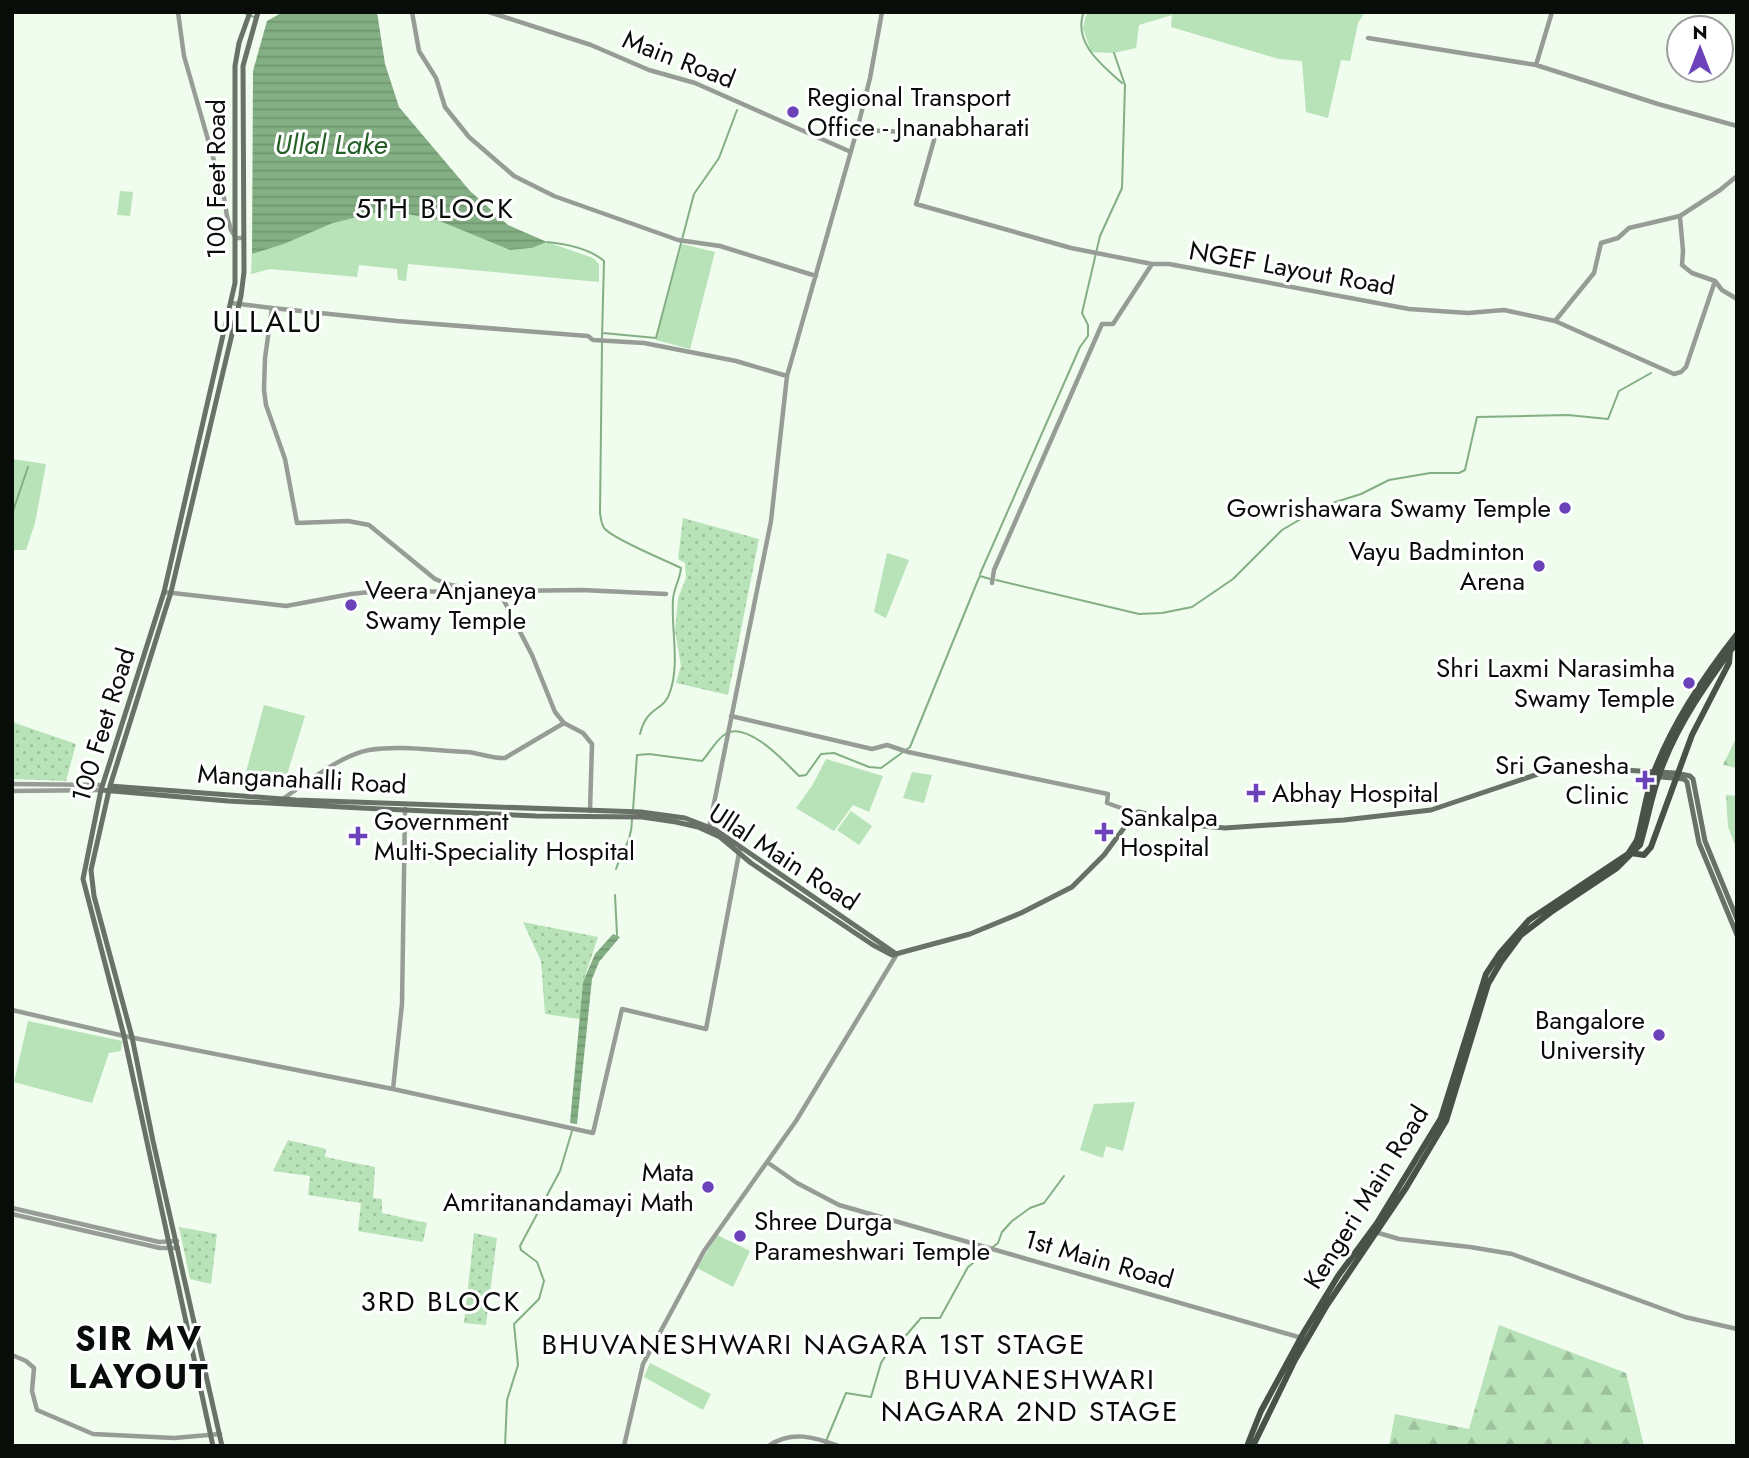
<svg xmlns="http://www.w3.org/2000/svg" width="1749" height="1458" viewBox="0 0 1749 1458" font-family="Jost,sans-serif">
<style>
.grass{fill:url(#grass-dots)}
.forest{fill:url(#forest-firs)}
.park{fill:#b8e2b7}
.water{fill:url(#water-rules)}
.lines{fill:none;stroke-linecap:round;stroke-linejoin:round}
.stream{stroke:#84af84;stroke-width:2}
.tertiary{stroke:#979c96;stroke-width:4.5}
.secondary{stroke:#697168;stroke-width:5}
.primary{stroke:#495248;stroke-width:6}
.poi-dot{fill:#6b42ba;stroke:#fff;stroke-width:2.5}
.labels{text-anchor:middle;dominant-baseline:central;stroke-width:6;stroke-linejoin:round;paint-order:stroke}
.street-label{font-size:26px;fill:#090d09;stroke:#fff}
.poi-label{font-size:26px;fill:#090d09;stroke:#fff;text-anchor:start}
.water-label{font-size:28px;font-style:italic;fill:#235f26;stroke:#fff}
.neighbourhood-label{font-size:28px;letter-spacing:2px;fill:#090d09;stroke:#fff}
.quarter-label{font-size:30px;letter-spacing:2px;fill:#090d09;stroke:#fff}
.district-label{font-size:33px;font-weight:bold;letter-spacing:2px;fill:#090d09;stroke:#fff}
</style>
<defs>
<pattern id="grass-dots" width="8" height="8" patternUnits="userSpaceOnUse" patternTransform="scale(1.75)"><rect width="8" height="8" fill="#b8e2b7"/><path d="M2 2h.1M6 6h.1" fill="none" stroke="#9dc19c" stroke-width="1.8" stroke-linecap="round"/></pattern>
<pattern id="forest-firs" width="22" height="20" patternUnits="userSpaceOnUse" patternTransform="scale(1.75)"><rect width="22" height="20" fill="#b8e2b7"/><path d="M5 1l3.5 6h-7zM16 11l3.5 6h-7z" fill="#9dc19c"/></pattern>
<pattern id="water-rules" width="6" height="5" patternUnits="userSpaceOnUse" patternTransform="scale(1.75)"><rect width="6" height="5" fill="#84af84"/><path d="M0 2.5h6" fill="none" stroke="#719571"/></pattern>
</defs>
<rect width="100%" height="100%" fill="#effcee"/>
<!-- grass -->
<path class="grass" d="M683,518L759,539L728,695L676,683L681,666L675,631L678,598L686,578L685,563L678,559Z
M12,722L76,744L66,781L12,779Z
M523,922L598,937L583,982L580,1019L545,1014L541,961Z
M288,1140L326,1149L325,1157L375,1167L373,1198L382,1199V1213L427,1223L423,1242L358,1231L361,1203L308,1195L310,1176L273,1171Z
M179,1227L217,1234L211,1284L190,1279Z
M474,1233L497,1238L486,1325L464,1323Z"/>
<!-- forest -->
<path class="forest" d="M1737,736V768L1723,765Z
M1726,795L1737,796V850L1728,827Z
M1499,1325L1626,1373L1644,1446H1389L1395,1414L1469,1429Z"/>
<!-- park -->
<path class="park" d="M1091,12H1365L1358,23L1350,61L1341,60L1328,118L1306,112L1302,61L1279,59L1171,27L1172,15L1139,25L1136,48L1114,53L1091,52L1083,28L1086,15Z
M120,191L133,192L130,216L117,215Z
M387,210L437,220L510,250L532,248L547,242L593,258L599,264V282L408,264L406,281L398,280L397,269L359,265L357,277L270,269L251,274L252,254L284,244L333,223Z
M682,244L715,252L690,349L656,340Z
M12,459L46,464L35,523L26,550H12Z
M887,553L909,560L886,618L874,612Z
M264,705L305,716L286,778L246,772Z
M826,759L883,776L869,812L853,805L834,831L796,808L812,786Z
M912,772L932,775L924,803L903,798Z
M851,811L872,826L859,845L837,830Z
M28,1021L122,1041L121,1051L109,1053L92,1103L14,1082Z
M1135,1102L1123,1151L1106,1146L1103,1158L1080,1150L1094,1104Z
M717,1235L750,1251L733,1287L697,1268Z
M650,1363L711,1394L703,1410L644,1377Z"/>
<!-- water -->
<path class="water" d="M283,12H377L385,64L399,107L470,191L508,225L547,242L532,248L510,250L437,220L387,210L333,223L284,244L252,254L253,71L267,21Z
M613,934L620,937L599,962L592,979L577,1124L570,1123L583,982L595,954Z"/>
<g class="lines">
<!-- stream -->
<path class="stream" d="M242,12L254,17
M1086,12L1083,14C1074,44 1102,65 1122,83
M547,242C567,244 589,248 604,261L602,338
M603,333L656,338L694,194L719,158L737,110
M602,343L600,513C601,518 601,525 605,529C615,540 665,560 681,568C680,579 674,588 673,599C671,630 680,663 670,692C664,712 647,705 640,734
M12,514L28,467
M980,574L1080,347L1088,336V325L1082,313L1100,236L1122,188L1125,85L1114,53
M996,580L1139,614L1162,613L1192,607L1233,579L1282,530L1323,506L1361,494L1389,480L1430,473H1459L1465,470L1477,417L1568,415L1608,419L1619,391L1651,373
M633,810L637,755L649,754L702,761C709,754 716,740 724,735C745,718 785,762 799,776L806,775L821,754L834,753L869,767L881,768L910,747L978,580L980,576L990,579
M616,869C623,849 632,841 632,819
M615,895L617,935
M902,1340L921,1318H940L968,1267L998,1243L1002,1232L1012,1221L1030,1208L1044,1203L1064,1176
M505,1446L507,1400L518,1365L514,1324L539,1299L544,1281L537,1262L521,1250L520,1246L560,1171L572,1131
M824,1446L846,1393L871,1397L881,1363L893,1344"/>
<!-- tertiary -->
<path class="tertiary" d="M178,12L184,56L223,192L227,216L231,230L236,238H242
M412,12L419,51L436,78L445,107L469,137L514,176L554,196L678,240L720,246L816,276
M489,12L591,45L649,70L695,83L851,152
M1368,38L1536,65L1658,104L1737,126
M1536,65L1552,12
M857,130L936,133L916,204L1071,248L1152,264H1169L1409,309L1468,313L1504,310L1555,321L1674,374L1681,372L1686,367L1715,281L1722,290L1737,299
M1680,217L1683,251L1682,265L1692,273L1715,281
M231,303L272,308L265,358L264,390L266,405L285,459L297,523L348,521L369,525L435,579L450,585L500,593L532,655L555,712L564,723L583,733L592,744L590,811
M272,308L397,321L588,336L593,340L644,343L736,361L787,376
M1555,321L1594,273L1601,243L1618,238L1629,228L1680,216L1720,190L1737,176
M992,583L994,570L1102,324H1113L1152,264
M499,591L582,590L666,594
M164,592L286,606L351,594L380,591L480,592
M731,716L872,749L887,745L908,752L1108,794L1107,803L1135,813
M12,784L102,785
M12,791L101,790
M284,798C308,782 341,755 369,750C402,745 435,751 467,752C480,753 492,759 505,758L564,723
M405,809L402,1004L393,1089L593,1133L622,1009L706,1029L740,848
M709,828L771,521L787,376L857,130L870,78L882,12
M12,1010L124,1036L393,1089
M767,1162L797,1183L839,1205L1302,1338
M12,1208L159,1242L177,1241
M12,1214L160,1248H178
M1375,1232L1399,1239L1470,1247L1512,1254L1685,1317L1737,1329
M12,1355L26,1361L34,1368L32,1391L37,1410L93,1434L174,1438L220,1434
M624,1446L643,1364L704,1251L796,1121L897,954
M768,1446C792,1430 814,1437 839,1446"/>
<!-- secondary -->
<path class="secondary" d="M1661,777L1684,779L1687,782L1699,843L1737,935
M110,786L296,800L641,812L685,818L716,830L895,953
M101,790L228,801L361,808L536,816L642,817L676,822L698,827L720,837L751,863L873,945L892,955L970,934L1021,913L1072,887L1104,855L1135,813L1139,812L1192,825L1225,828L1344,820L1431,810L1556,768L1570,767L1675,773L1690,776L1693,779L1705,841L1737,919
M213,1446L124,1036L83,879L101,790L164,592L235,283V66L239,43L250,12
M222,1446L153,1141L132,1037L94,896L91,870L110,786L171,592L241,296L244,272L243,66L258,12"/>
<!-- primary -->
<path class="primary" d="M1631,853L1644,855L1651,847L1692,735L1729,663L1730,651
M1247,1446L1261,1411L1304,1332L1338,1276L1377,1223L1441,1118L1486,974L1500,953L1529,920L1628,854L1637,840C1643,818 1646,794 1654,772C1673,722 1704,676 1737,634
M1253,1446L1295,1360L1327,1305L1406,1188L1446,1121L1488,984L1501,962L1521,935L1551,912L1617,868L1640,845C1648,819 1652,792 1662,767C1679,722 1708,681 1737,642"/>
</g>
<!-- markers -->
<g class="poi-dot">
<circle cx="793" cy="112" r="7"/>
<circle cx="1565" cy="508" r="7"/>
<circle cx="1539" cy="566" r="7"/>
<circle cx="351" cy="605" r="7"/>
<circle cx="1689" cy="683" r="7"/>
<path d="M1641.5 769.5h7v7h7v7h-7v7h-7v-7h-7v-7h7z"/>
<path d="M1252.5 782.5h7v7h7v7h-7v7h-7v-7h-7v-7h7z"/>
<path d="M1100.5 821.5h7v7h7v7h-7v7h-7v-7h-7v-7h7z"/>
<path d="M354.5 825.5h7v7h7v7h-7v7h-7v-7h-7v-7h7z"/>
<circle cx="1659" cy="1035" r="7"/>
<circle cx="708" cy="1187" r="7"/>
<circle cx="740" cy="1236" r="7"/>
</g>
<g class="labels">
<!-- street labels -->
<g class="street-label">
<text transform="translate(679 59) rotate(21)">Main Road</text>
<text transform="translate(216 179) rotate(-90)">100 Feet Road</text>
<text transform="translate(1292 268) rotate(10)">NGEF Layout Road</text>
<text transform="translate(103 725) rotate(-73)">100 Feet Road</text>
<text transform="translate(302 779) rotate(3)">Manganahalli Road</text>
<text transform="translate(784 857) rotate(33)">Ullal Main Road</text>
<text transform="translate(1366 1197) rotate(-58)">Kengeri Main Road</text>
<text transform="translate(1099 1259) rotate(16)">1st Main Road</text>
</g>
<!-- poi labels -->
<g class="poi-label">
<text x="807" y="97">Regional Transport<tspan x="807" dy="30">Office - Jnanabharati</tspan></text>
<text x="1551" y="508" text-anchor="end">Gowrishawara Swamy Temple</text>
<text x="1525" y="551" text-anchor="end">Vayu Badminton<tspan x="1525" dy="30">Arena</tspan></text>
<text x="365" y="590">Veera Anjaneya<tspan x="365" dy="30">Swamy Temple</tspan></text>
<text x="1675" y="668" text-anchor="end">Shri Laxmi Narasimha<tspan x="1675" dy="30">Swamy Temple</tspan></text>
<text x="1629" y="765" text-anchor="end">Sri Ganesha<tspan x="1629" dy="30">Clinic</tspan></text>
<text x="1272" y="793">Abhay Hospital</text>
<text x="1120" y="817">Sankalpa<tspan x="1120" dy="30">Hospital</tspan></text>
<text x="374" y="821">Government<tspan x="374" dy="30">Multi-Speciality Hospital</tspan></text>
<text x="1645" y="1020" text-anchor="end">Bangalore<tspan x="1645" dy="30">University</tspan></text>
<text x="694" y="1172" text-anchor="end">Mata<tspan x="694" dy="30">Amritanandamayi Math</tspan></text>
<text x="754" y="1221">Shree Durga<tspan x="754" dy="30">Parameshwari Temple</tspan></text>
</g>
<!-- water labels -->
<g class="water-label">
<text x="331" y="144">Ullal Lake</text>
</g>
<!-- neighbourhood labels -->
<g class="neighbourhood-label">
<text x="435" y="208">5TH BLOCK</text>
<text x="441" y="1301">3RD BLOCK</text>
<text x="814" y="1344">BHUVANESHWARI NAGARA 1ST STAGE</text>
<text x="1030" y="1379">BHUVANESHWARI<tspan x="1030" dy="32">NAGARA 2ND STAGE</tspan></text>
</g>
<!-- quarter labels -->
<g class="quarter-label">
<text x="268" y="321">ULLALU</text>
</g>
<!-- district labels -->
<g class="district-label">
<text x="139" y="1338">SIR MV<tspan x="139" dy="38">LAYOUT</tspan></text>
</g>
</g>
<!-- border -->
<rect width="1749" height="1458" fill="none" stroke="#090d09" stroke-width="28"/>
<!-- north arrow -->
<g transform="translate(1700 49)"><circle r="33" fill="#ffffff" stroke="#9d9e9d" stroke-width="2"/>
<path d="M0-5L12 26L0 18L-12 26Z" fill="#6b42ba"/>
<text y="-10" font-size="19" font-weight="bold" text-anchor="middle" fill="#090d09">N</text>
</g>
</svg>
